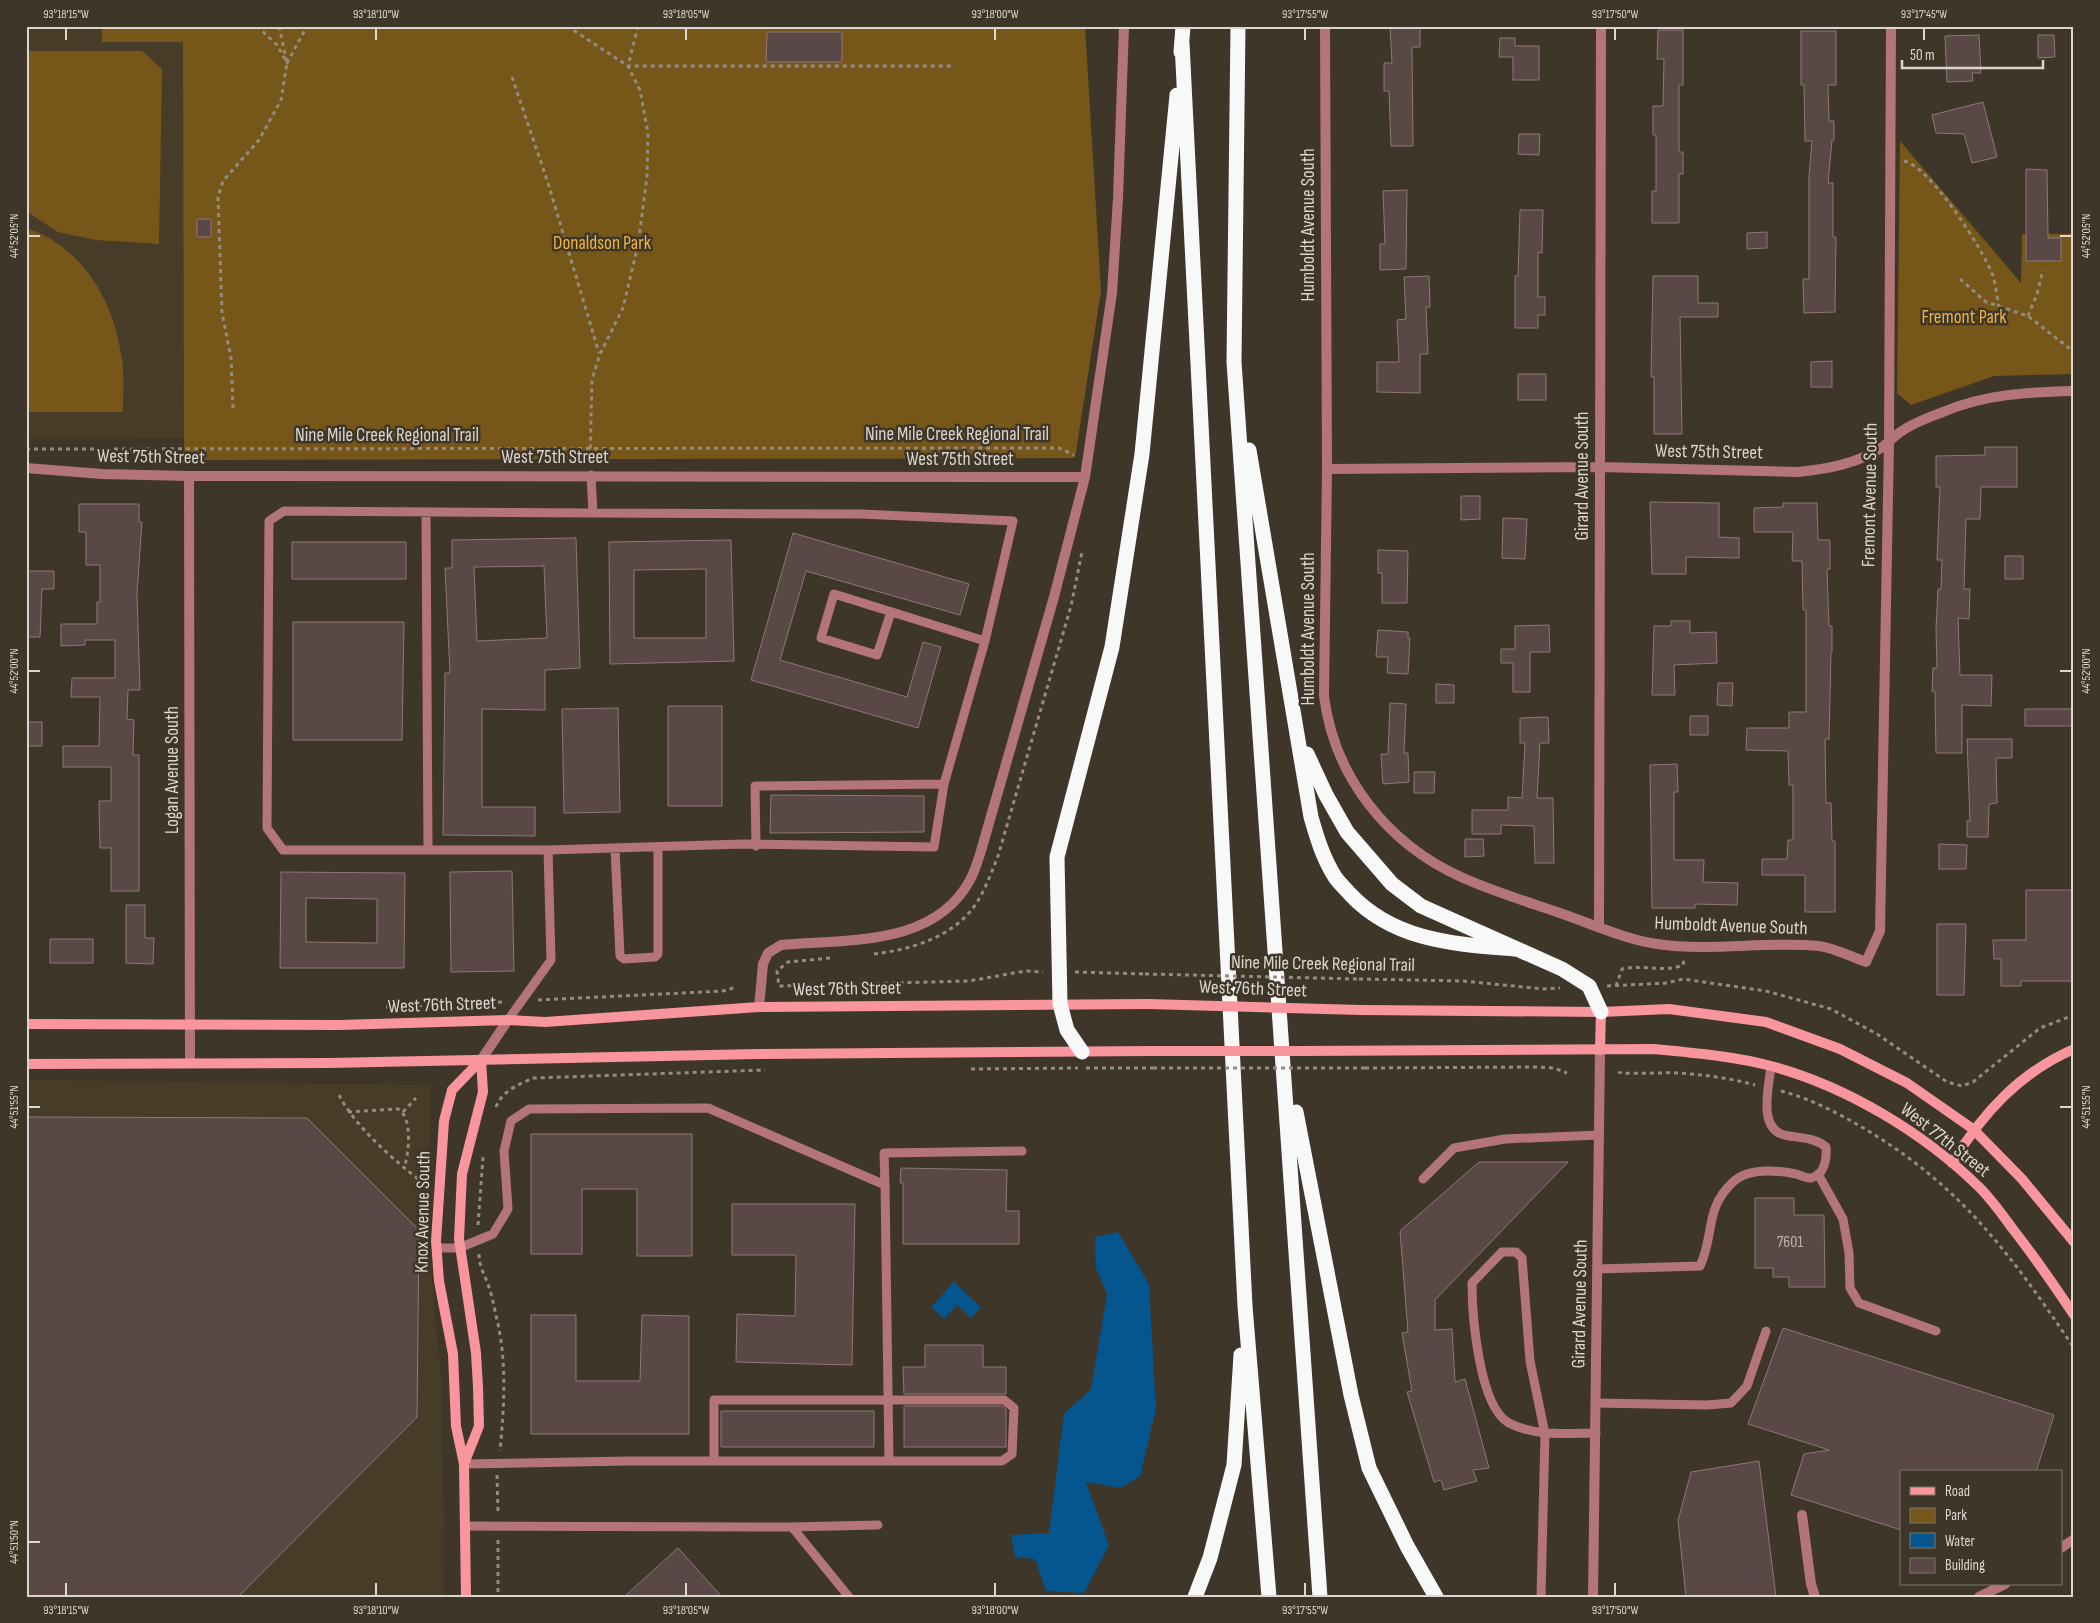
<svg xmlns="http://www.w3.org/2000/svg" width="2100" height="1623" viewBox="0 0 2100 1623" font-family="'Sofia Sans Condensed',sans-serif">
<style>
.built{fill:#473c28}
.green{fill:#775719}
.water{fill:#05568f}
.building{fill:#5a4846;stroke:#8d7977;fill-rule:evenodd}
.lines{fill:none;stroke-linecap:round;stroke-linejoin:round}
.path{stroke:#938c82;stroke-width:3;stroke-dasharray:4 4;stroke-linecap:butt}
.lane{stroke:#b37578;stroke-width:9}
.street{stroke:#b37578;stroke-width:10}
.secondary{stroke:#f8959d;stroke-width:10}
.highway{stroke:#f8f8f8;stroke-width:15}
.path-bridge{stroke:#938c82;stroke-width:3;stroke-dasharray:4 4;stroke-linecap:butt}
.secondary-bridge{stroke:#f8959d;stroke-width:10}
.ticks{fill:none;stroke:#dcd6ce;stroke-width:2}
.labels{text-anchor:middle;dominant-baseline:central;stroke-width:5;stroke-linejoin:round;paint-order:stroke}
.number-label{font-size:16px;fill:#bcb2ac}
.street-label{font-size:19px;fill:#dcd6ce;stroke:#3e3629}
.park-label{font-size:19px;fill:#f1b440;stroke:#3e3629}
.neatline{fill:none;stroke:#dcd6ce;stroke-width:2}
.ticks-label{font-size:12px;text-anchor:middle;fill:#dcd6ce}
</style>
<rect width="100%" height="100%" fill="#3e3629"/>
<!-- built -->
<path class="built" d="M26,26H102L103,42H183L184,438L26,439Z
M26,1080L431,1085L428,1246L441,1373L445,1597H26Z"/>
<!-- green -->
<path class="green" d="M102,26H1085L1101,291L1075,458L184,460L183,42H102Z
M26,51H142L162,69L159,244L96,240L58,232L26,211Z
M1900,141L2021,283L2022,234H2074V374L1994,376L1911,405L1897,393Z
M26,228C82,246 113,300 121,354C125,373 123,393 123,412H26Z"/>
<!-- water -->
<path class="water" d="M1118,1232L1149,1284L1156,1409L1140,1476L1120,1488L1086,1482L1109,1545L1084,1593L1046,1591L1035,1559L1015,1557L1011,1535L1049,1533L1064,1414L1091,1389L1107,1294L1096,1268L1095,1237Z
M954,1282L981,1307L971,1318L957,1305L944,1319L931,1307Z"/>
<!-- building -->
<path class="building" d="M1390,26H1420V47H1412L1413,146H1391L1389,91H1384V63H1392Z
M1658,30H1683V85H1679V152H1683V174H1679V223H1652V191H1656V135H1653V106H1663L1664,59H1657Z
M1801,31H1836V85H1828L1829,121H1834V140H1832L1828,183H1833V237H1836L1835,312L1804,313L1803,279H1809V176L1812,141H1805L1804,85H1801Z
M767,32H842V62H766Z
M1979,35L1981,73H1972L1973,81L1947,82L1945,36Z
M2038,35H2054L2055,57L2038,58Z
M1500,38H1515V46H1539V80H1513V57H1499Z
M1983,102L1997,157L1972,163L1964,134L1936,133L1932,115Z
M1519,134H1540L1539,155L1518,154Z
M2026,169L2047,170L2048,238H2061V261H2026Z
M1407,190L1406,269L1380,270V244H1385L1383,191Z
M1520,210H1543L1542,253L1538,252V297H1545V315H1538V328H1515V276H1518Z
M197,219H211V237H197Z
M1767,232V248L1747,249V233Z
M1429,276L1430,307H1426L1428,354H1420V393L1377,392V362H1399L1397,320L1406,319L1404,277Z
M1653,276H1698V303H1718V317H1680L1682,434H1654V377H1651Z
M1832,361V387H1811V362Z
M1518,374H1546V400H1518Z
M1985,447H2017V487H1981L1980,519H1966L1964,589H1970L1969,619L1958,618L1960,675H1992L1991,706L1962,705V753H1936L1935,692L1932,691L1933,668H1937L1936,628L1938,589H1941L1942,560H1937L1940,487H1936V456L1985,455Z
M1461,496H1480V519L1461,520Z
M1650,502L1719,503V537L1739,538V558L1686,557V574H1652Z
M1783,503H1817L1818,540H1830V569H1827L1829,626H1832V652H1831L1829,739H1825L1826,803H1831L1832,841H1835V912H1805V875H1762V859H1787L1788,840H1793V785H1789L1788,751L1746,750L1747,728H1789V712H1806V610H1803L1802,561H1792L1793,532H1754V508L1783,507Z
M79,504H139V522H142L137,593L140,690H128L127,719L134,720L133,755H139V891H111V848H100L99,801H111V767H63V746H99L100,697H71L72,678H115V640H85V645L61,646V624H97V602H100V565H86V532H79Z
M1503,518L1527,519L1525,559L1502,558Z
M793,533L969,584L960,615L806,571L780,660L907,697L923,642L941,647L918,728L751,680Z
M576,538L580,668L545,670V710L482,709V807H535V836L443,835L445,673H450L445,568H452V540ZM544,566L547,638L477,641L474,567Z
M731,540L734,661L610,664L609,542ZM706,569V638H634V570Z
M292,542H406V579H292Z
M1378,550L1408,551L1407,603H1382V573H1378Z
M2005,556H2023V579H2005Z
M27,571H54V589H42L40,637H27Z
M1671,621H1690V633L1716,632L1717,663L1674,665L1675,695H1652L1654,626H1671Z
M293,622H404L402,740H293Z
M1549,625L1550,652H1530V692H1513V663H1501V649H1515V626Z
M1378,630L1408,632V638H1410L1408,674L1387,673L1388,657H1376Z
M1718,683H1733L1732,706L1717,705Z
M1436,684L1454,685V703H1436Z
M1390,703L1406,704L1404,753H1408L1409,782L1383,784L1381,754H1388Z
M668,706H722V806H668Z
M618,708L620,812L564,813L562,709Z
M2025,709H2074V726H2025Z
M1690,716H1708V735H1690Z
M1548,717L1549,743H1540L1537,798H1553L1554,863H1535L1534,826L1501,825V834H1472V810H1508V797L1522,798L1525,743H1520V718Z
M26,722H42V746H26Z
M1967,739H2012V758H1996L1997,803L1989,804L1988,837H1967V821H1970Z
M1677,764L1678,792H1674V860H1704L1703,882L1738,883L1737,905L1695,904V908H1652L1650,765Z
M1414,772H1435L1434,793H1414Z
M771,795L924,796V832L770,833Z
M1465,839H1483L1484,856L1465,857Z
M1939,844L1967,845L1966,869H1939Z
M512,871L514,971L451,972L450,872Z
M281,872L405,873L404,968H280ZM306,898L377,899V943L306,942Z
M2026,890H2074V981H2021V986H2001V959H1994L1993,940H2026Z
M126,905H145V938H154L153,964L126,963Z
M1937,924H1966L1964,995H1937Z
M50,939H93V963H50Z
M26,1117L307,1118L419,1230L417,1417L238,1597H26Z
M531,1134H692V1256H637V1189H582V1254H531Z
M1479,1162H1568L1435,1300V1330L1452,1329L1455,1382L1465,1379L1489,1468L1473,1470L1477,1481L1444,1490L1441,1480L1434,1482L1407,1392L1412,1391L1402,1333L1408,1332L1400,1231Z
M901,1168L1007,1170L1006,1211H1019V1244H903V1183H900Z
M1755,1198H1794V1215H1824L1825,1287H1789V1277H1773V1268H1755Z
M732,1204H855L852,1365L736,1362L737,1314L795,1316L796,1255H732Z
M531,1315H576V1381H640L642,1315L689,1316V1434H531Z
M1783,1328L2054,1415L2036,1472H1901V1530L1791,1495L1804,1454L1829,1450L1748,1424Z
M925,1345H983V1367H1006V1394H904L903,1367H925Z
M904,1406H1002L1006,1409V1447H904Z
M721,1411H874V1447H721Z
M1759,1461L1776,1597H1686L1678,1521L1691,1472Z
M678,1548L722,1597H624Z"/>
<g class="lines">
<!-- path -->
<path class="path" d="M257,26L277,45L287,63L307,26
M567,26L628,66L640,90L648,133L647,177L638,245L623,308L600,354L592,379L590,462
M638,26L628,66H951
M512,77L548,183L599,353
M1904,161C1930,166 1984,251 1993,276C1996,286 1997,297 1999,307
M1960,279L1986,302L2028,316L2074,352
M2028,316L2037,294L2043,270
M233,408L231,358L222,313L218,197L223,181L259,140L281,100L287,63L279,26
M26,449L1059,448L1074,455
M874,954C907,950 944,940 968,914C982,899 990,876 998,856L1071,606L1082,552
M830,958L788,962L777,971L779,986L969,981L1025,971L1043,972
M1075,972L1145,974
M1359,979L1463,981L1544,989L1560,988
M1607,986L1667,983L1683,979L1766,991L1831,1009L1877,1034L1947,1082L1962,1086L1973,1082L2040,1028L2074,1015
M1616,986L1622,969C1642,964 1665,973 1683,965L1684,960
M538,1000L723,991L737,987
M386,1007L504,1002
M1086,1068H1153
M1365,1068L1538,1067L1554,1068L1567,1073
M971,1069L1078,1068
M1618,1072C1624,1075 1667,1072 1679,1073C1705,1075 1730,1078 1755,1085
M1781,1091C1812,1099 1842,1115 1870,1132C1965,1190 2013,1258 2074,1348
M339,1095C356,1128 394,1160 423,1183
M496,1107C502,1091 519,1084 534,1078L765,1070
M348,1112L398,1109C413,1117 409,1154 404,1168
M403,1112L416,1098
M478,1225L483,1157
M479,1254C479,1267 485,1275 489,1287C493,1299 495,1312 498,1324C507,1367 504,1408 500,1451
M497,1475L498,1514
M498,1540V1597"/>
<!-- lane -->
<path class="lane" d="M426,512L428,850
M891,612L877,655L821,638L834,594L985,641
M756,846L755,786L944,784
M615,848L620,956L624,959L655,957L658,954V847
M548,850L743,844L934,847L944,784L985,641L1013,521L861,514L593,513
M508,1020L551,960L548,850H283L267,828L269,521L284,511L593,513L591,475
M1818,1174L1843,1219L1849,1253L1850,1288L1859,1303L1936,1331
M1423,1179L1454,1148L1505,1139L1599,1135
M885,1185L884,1153L1022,1151
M437,1248H459L493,1234L508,1209L504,1151L511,1121L529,1109L708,1108L885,1185L889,1461H628L464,1464
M1598,1269L1700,1266C1715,1234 1704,1209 1733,1182C1749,1167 1776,1170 1796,1174C1800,1175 1806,1178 1811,1178C1825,1175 1827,1158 1826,1147C1815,1138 1803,1138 1789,1136C1756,1132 1769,1088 1771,1066
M1596,1403L1707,1405L1731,1403L1747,1386L1766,1331
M714,1461V1400H1004L1014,1408L1012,1454L1002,1461H889
M465,1526L792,1527L849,1597
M790,1527L878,1525
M1541,1597L1545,1434L1530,1361L1522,1258L1516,1252H1502L1472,1283C1472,1315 1479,1407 1509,1423C1536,1437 1567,1433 1596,1433"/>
<!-- street -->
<path class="street" d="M1325,26L1327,469L1324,696C1334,777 1388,844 1461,877C1492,891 1525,901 1557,912C1590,923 1623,939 1657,944C1711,952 1766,941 1819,946C1835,948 1851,957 1866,962L1880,931L1889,442L1891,26
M26,468L102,474L189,476L1085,477
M1327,469L1600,467L1798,472C1827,469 1856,464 1881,448C1888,443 1894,436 1902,431C1913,423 1930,417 1943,412C1985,394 2029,392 2074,391
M189,476L190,1063
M1599,927L1601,26
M759,1007L763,964L768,953L781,945C847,939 934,947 970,880C975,871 978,860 981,851L1054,597L1085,477L1112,293L1118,198L1124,26
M481,1060L508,1020
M1802,1515L1811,1584L1815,1597
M2061,1548L2074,1539
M1593,1597L1600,1050
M1979,1597L2005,1584"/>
<!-- secondary -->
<path class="secondary" d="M1361,1010L1601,1012L1669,1009L1766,1022L1840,1049L1907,1083L1973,1129L2022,1179L2074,1242
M26,1024L340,1025L508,1020L545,1022L759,1007L1148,1004
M1600,1050L1601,1012
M1302,1051L1654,1049C1693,1053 1733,1056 1771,1066C1846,1086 1924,1133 1979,1187C1991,1199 2002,1214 2012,1228C2034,1256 2054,1285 2074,1315
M26,1064L329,1063L758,1054L1152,1051
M1952,1163C1983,1113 2019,1073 2074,1049
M464,1464L479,1426L478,1387L476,1353L459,1239L462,1174L483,1092L481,1060
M466,1597L464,1464L456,1426L453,1354L439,1281L436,1241L444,1121L452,1090L481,1060"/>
<!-- highway -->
<path class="highway" d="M1238,26L1234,362L1320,1597
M1182,43L1245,1306L1269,1597
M1181,52L1183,26
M1249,450L1311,817C1317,838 1323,858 1335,877C1339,883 1345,888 1350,894C1394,941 1454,944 1514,949
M1307,754L1326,795L1347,832L1392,884L1421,906L1562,969L1589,986L1601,1012
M1082,1052L1067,1030L1060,1004L1057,857L1112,647L1142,454L1177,95
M1296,1112L1351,1395L1369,1468L1407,1546L1436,1597
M1195,1597L1210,1558L1234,1465L1241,1355"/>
<!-- path-bridge -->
<path class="path-bridge" d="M1145,974L1359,979
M1153,1068H1365"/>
<!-- secondary-bridge -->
<path class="secondary-bridge" d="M1148,1004L1361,1010
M1152,1051H1302"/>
</g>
<!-- ticks -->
<path class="ticks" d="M66,28V40M376,28V40M686,28V40M995,28V40M1305,28V40M1615,28V40M1924,28V40M28,236H40M2060,236H2072M28,671H40M2060,671H2072M28,1107H40M2060,1107H2072M28,1542H40M66,1583V1596M376,1583V1596M686,1583V1596M995,1583V1596M1305,1583V1596M1615,1583V1596"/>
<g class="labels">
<!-- number labels -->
<g class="number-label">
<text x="1790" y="1242">7601</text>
</g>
<!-- street labels -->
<g class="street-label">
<text transform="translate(1308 225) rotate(-90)">Humboldt Avenue South</text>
<text x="957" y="434">Nine Mile Creek Regional Trail</text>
<text x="387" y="435">Nine Mile Creek Regional Trail</text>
<text transform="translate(1709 452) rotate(1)">West 75th Street</text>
<text transform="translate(151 457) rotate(1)">West 75th Street</text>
<text x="555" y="457">West 75th Street</text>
<text x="960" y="459">West 75th Street</text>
<text transform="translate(1582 476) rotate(-90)">Girard Avenue South</text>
<text transform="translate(1870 495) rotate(-89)">Fremont Avenue South</text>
<text transform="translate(1308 629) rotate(-90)">Humboldt Avenue South</text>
<text transform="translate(172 770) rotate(-90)">Logan Avenue South</text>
<text transform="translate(1731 926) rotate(2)">Humboldt Avenue South</text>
<text transform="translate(1323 964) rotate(1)">Nine Mile Creek Regional Trail</text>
<text transform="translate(847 989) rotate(-1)">West 76th Street</text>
<text transform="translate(1253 989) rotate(2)">West 76th Street</text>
<text transform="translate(442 1005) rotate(-2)">West 76th Street</text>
<text transform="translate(1945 1140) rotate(38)">West 77th Street</text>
<text transform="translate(423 1212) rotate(-89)">Knox Avenue South</text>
<text transform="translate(1580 1304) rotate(-89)">Girard Avenue South</text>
</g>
<!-- park labels -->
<g class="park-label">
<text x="602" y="243">Donaldson Park</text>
<text x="1964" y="317">Fremont Park</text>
</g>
</g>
<!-- border -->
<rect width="2100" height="1623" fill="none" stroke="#3e3629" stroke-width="55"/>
<!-- legend -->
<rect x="1900" y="1470" width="162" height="115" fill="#3e3629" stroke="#7d766b"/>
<rect x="1910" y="1487" width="25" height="8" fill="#f8959d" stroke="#7d766b"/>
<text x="1945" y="1496" font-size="15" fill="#dcd6ce">Road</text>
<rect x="1910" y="1508" width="25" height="15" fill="#775719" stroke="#7d766b"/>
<text x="1945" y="1520" font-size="15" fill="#dcd6ce">Park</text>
<rect x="1910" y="1533" width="25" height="15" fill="#05568f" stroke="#7d766b"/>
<text x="1945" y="1546" font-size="15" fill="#dcd6ce">Water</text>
<rect x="1910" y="1558" width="25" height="15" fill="#5a4846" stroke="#7d766b"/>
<text x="1945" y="1570" font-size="15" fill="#dcd6ce">Building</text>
<!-- scale -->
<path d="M1902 60v8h141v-8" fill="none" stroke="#dcd6ce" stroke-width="2.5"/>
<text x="1910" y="60" font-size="15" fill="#dcd6ce" stroke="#3e3629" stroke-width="4" paint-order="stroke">50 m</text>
<rect x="28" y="28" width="2044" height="1568" class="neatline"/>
<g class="ticks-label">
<text x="66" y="18">93°18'15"W</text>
<text x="376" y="18">93°18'10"W</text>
<text x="686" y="18">93°18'05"W</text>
<text x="995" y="18">93°18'00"W</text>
<text x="1305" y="18">93°17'55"W</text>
<text x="1615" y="18">93°17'50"W</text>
<text x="1924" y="18">93°17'45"W</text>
<text transform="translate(14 236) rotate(-90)" y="4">44°52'05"N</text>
<text transform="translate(2086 236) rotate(-90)" y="4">44°52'05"N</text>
<text transform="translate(14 671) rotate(-90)" y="4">44°52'00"N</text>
<text transform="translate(2086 671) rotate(-90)" y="4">44°52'00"N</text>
<text transform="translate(14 1107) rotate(-90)" y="4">44°51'55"N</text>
<text transform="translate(2086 1107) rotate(-90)" y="4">44°51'55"N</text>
<text transform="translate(14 1542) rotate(-90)" y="4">44°51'50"N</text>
<text x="66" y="1614">93°18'15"W</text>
<text x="376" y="1614">93°18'10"W</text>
<text x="686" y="1614">93°18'05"W</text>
<text x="995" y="1614">93°18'00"W</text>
<text x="1305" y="1614">93°17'55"W</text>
<text x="1615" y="1614">93°17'50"W</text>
</g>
</svg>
